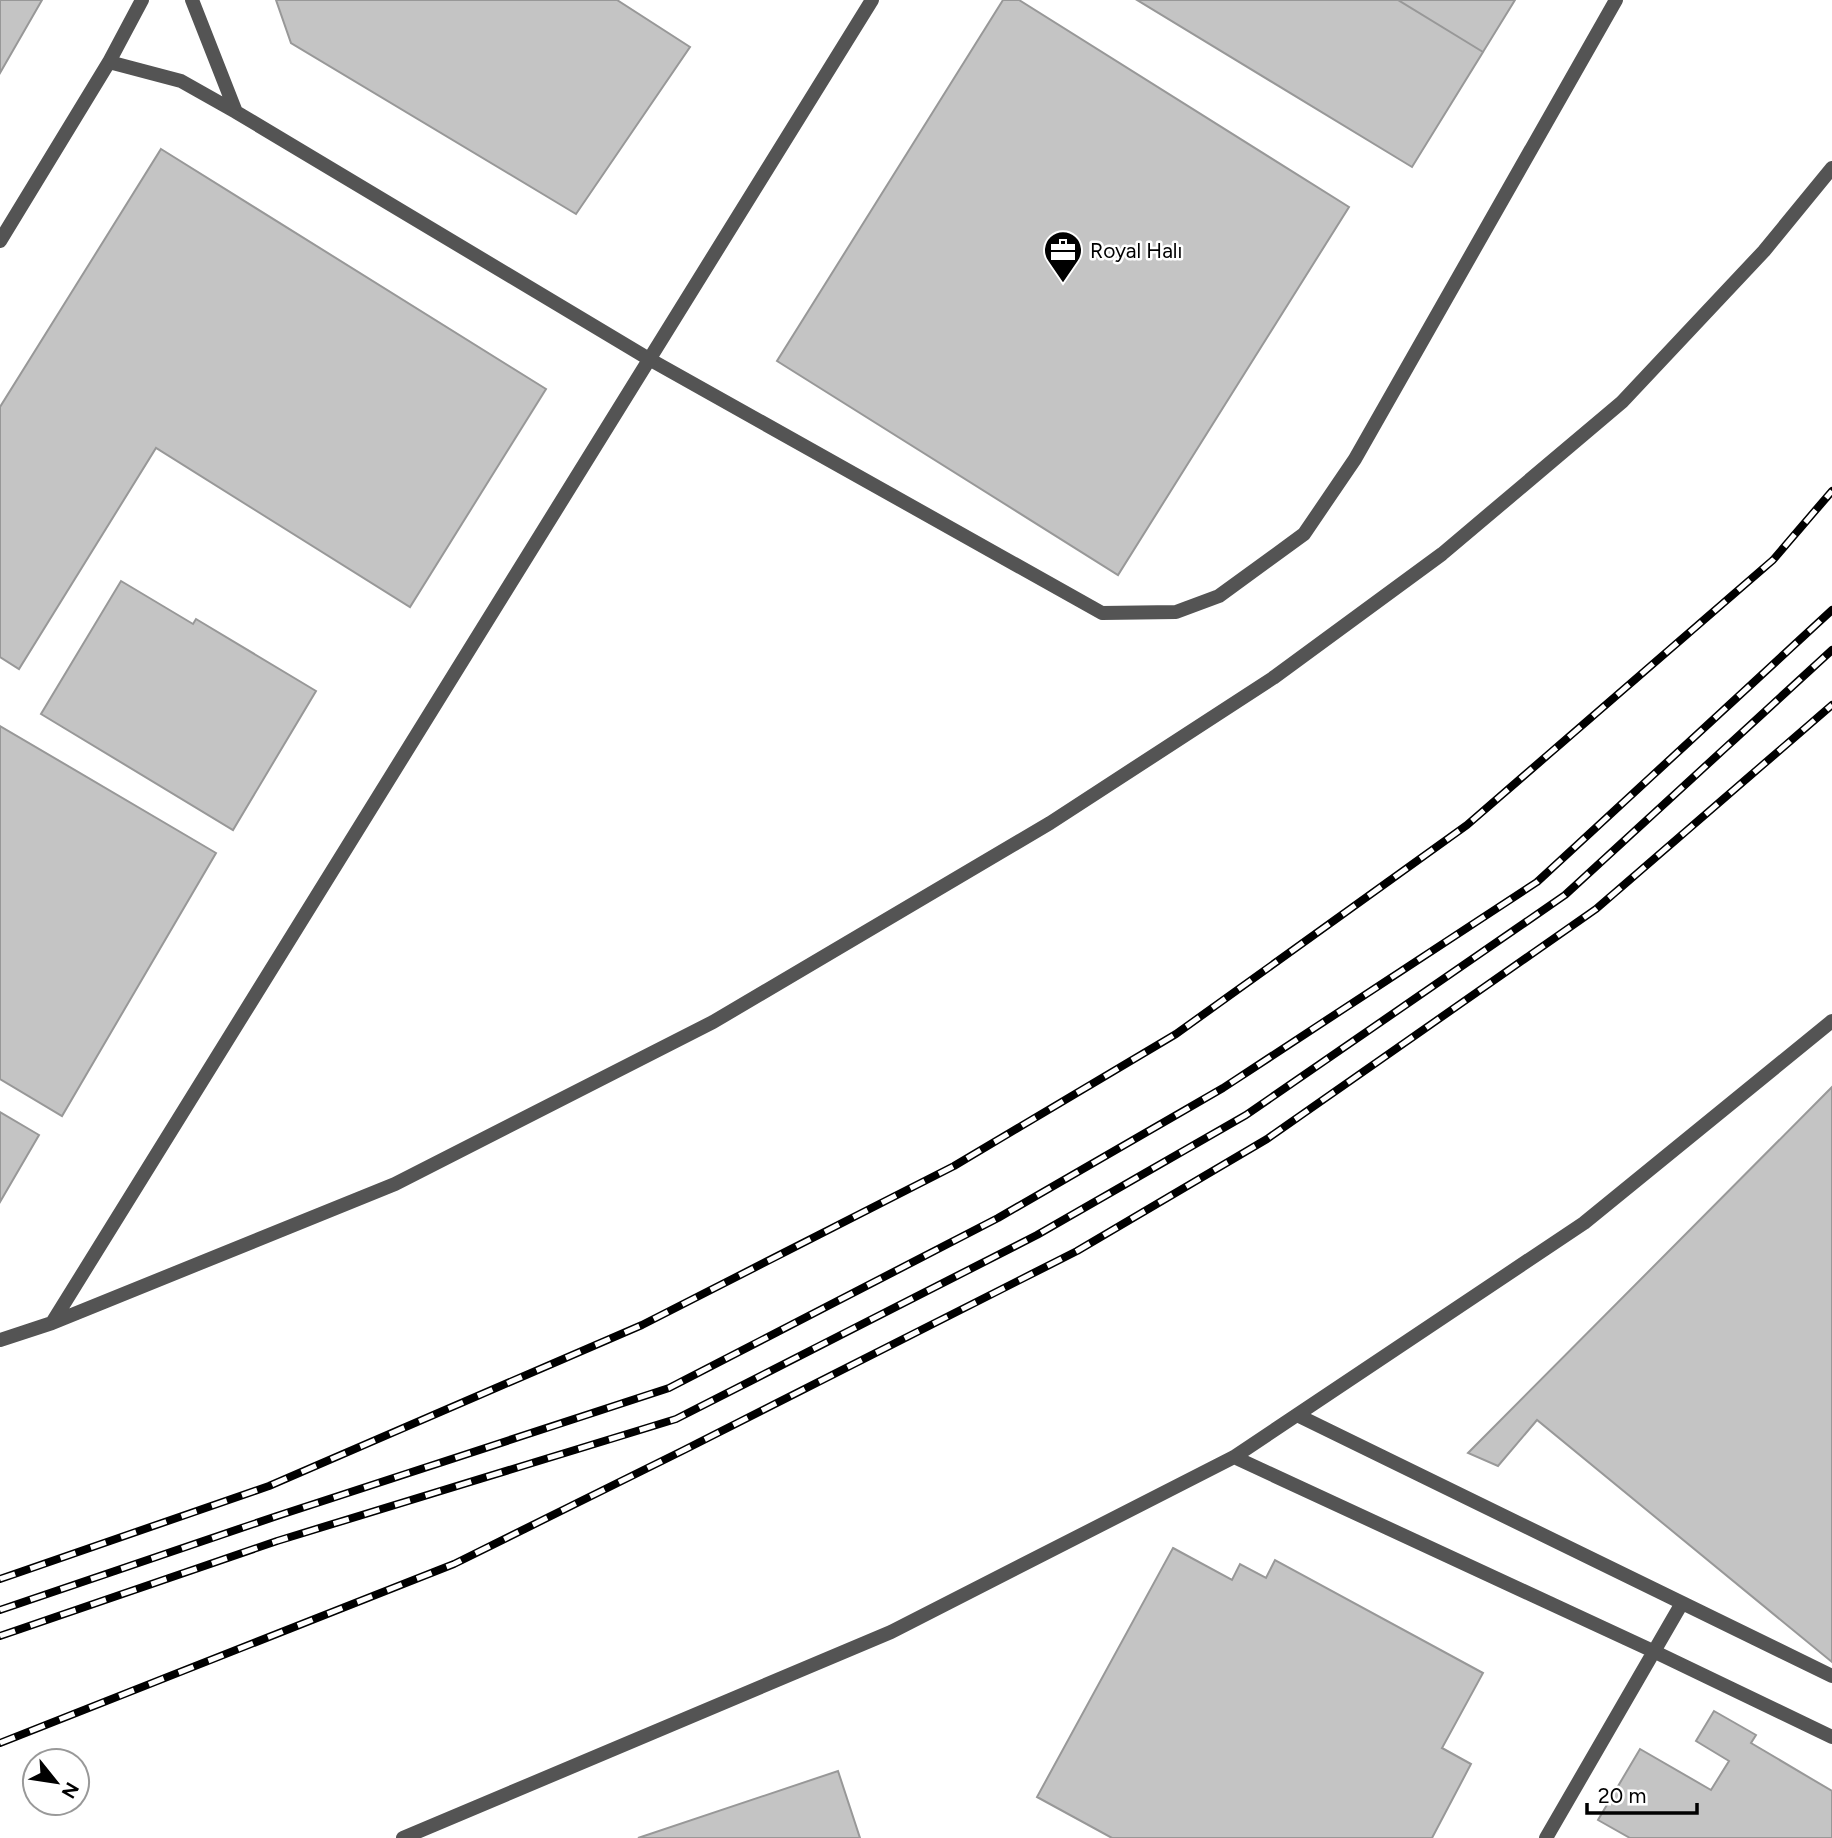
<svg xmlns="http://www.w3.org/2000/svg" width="1832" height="1838" viewBox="0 0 1832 1838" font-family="Figtree,sans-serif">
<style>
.building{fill:#c4c4c4;stroke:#989898;stroke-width:2}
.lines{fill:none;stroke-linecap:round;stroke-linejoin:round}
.lane{stroke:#545454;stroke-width:14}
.street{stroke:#545454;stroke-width:14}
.rail-casing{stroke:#000;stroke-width:8}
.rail{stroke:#fff;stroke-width:5;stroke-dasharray:16;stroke-linecap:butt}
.labels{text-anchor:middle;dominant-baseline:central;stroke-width:5;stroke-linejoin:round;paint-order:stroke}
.poi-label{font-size:21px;fill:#000;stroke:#fff;text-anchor:start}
</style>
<rect width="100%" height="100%" fill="#fff"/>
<!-- building -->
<path class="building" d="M0,0H42L0,73Z
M276,0H617L690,47L576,214L291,43Z
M1003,0H1019L1349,207L1118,575L777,361Z
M1137,0H1398L1483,52L1412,167Z
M1398,0H1515L1483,52Z
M161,149L546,389L410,607L156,448L19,669L0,657V407Z
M121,581L193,624L196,619L316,691L233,830L41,714Z
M0,726L216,853L62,1116L0,1079Z
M1832,1087V1662L1537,1420L1498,1466L1468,1453Z
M0,1112L39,1135L0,1202Z
M1173,1548L1232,1580L1240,1564L1266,1578L1275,1560L1483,1673L1442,1748L1471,1764L1432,1838H1112L1037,1797Z
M1714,1711L1756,1735L1751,1743L1832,1791V1838H1630L1598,1820L1640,1749L1711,1790L1729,1761L1696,1741Z
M838,1771L860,1838H638Z"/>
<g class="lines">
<!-- lane -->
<path class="lane" d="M649,359L1102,613L1176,612L1219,596L1304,534L1355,459L1616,0"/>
<!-- street -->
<path class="street" d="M192,0L236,112L649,359
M109,62L181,81L236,112
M0,241L109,62L142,0
M52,1323L872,0
M0,1340L52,1323L395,1184L713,1022L1050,823L1273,678L1442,554L1622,402L1764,251L1832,168
M1297,1415L1832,1676
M1234,1457L1653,1651L1832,1737
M403,1838L891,1632L1234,1457L1584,1223L1832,1021
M1546,1838L1682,1603"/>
<defs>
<path id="rail" d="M0,1579L269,1486L642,1325L954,1166L1176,1034L1467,825L1773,560L1832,491
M0,1610L277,1516L669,1388L998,1218L1223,1088L1537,882L1832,610
M0,1636L277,1541L676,1419L1037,1235L1246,1115L1565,895L1832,650
M0,1743L454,1564L684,1450L1077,1251L1267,1139L1596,909L1832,705"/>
</defs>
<!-- rail casing -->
<use href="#rail" class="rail-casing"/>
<!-- rail -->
<use href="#rail" class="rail"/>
</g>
<!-- icons -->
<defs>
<symbol id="office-pin" viewBox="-11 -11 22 30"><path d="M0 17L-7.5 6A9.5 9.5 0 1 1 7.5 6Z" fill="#000" stroke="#fff"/><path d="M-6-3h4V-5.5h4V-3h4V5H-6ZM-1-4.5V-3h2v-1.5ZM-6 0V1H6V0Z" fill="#fff"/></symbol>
</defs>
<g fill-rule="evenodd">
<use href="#office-pin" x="1041" y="228" width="44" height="60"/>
</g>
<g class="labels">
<!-- poi labels -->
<g class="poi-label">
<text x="1090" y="250">Royal Halı</text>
</g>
</g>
<!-- north arrow -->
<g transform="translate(56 1782) rotate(120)"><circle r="33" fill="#ffffff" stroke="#999999" stroke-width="2"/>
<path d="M0-5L12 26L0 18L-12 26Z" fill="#000000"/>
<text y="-10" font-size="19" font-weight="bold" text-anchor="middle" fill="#000000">N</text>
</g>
<!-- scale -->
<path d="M1587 1803v10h110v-10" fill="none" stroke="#000000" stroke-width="3.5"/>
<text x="1598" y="1803" font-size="21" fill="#000000" stroke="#ffffff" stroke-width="5" paint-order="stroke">20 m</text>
</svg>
